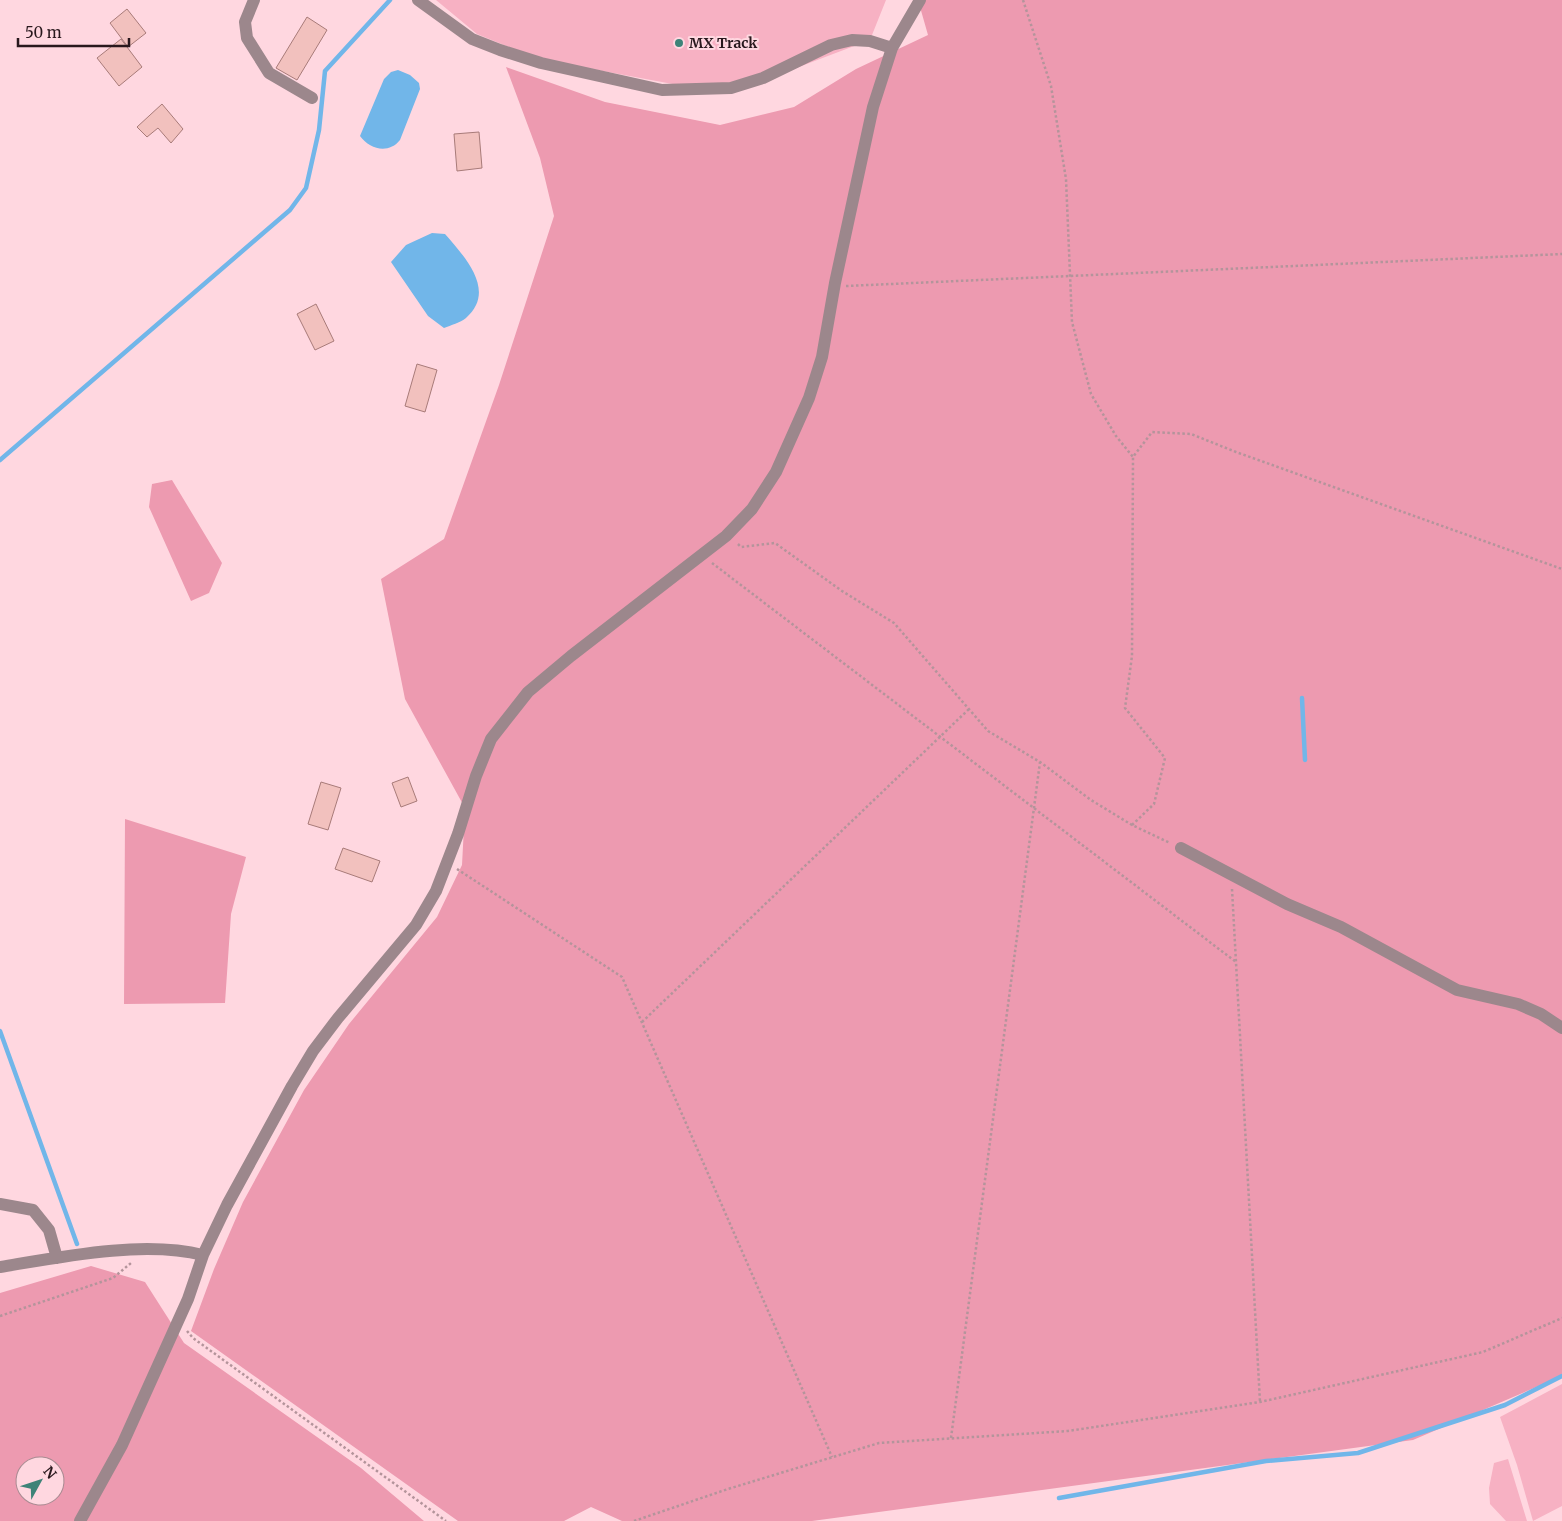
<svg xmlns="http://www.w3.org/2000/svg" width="1562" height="1521" viewBox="0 0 1562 1521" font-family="Merriweather,serif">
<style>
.green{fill:#f7b1c3}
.forest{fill:#ed9ab0;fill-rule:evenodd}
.water{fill:#71b6e9}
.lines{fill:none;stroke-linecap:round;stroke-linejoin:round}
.stream{stroke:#71b6e9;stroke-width:4.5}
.building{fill:#f2c1be;stroke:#a87b79}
.path{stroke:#b4949b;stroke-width:2.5;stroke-dasharray:2.5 2.5;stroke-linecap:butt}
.minor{stroke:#9c878c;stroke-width:12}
.poi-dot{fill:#3e8378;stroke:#ffd7e0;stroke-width:2}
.labels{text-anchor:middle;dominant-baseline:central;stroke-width:4;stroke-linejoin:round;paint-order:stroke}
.poi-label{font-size:14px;font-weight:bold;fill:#29181d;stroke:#ffd7e0;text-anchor:start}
</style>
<rect width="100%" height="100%" fill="#ffd7e0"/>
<!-- green -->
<path class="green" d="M436,0H886L870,40L783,73L737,86L678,85L538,59L477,34Z
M1562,1384V1506L1533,1521L1517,1465L1500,1417Z
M1508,1459L1527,1521H1506L1490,1504L1489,1488L1494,1463Z"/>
<!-- forest -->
<path class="forest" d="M918,0H1562V1376L1413,1440L812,1521H622L591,1507L564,1521H458L191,1331L214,1269L243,1202L304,1090L349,1024L437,917L462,865L465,808L405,699L381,579L444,539L499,385L554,216L540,158L506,67L605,102L720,125L794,107L856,69L928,35Z
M172,480L222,563L209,593L191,601L149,507L152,484Z
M125,819L246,857L231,914L225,1003L124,1004Z
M91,1266L145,1282L184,1343L361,1468L424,1521H0V1293ZM25,1466H55V1496H25Z"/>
<!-- water -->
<path class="water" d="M398,70L410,75L419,83L420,89L400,140C389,154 370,150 360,136L384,79L391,72Z
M432,233L445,234C465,257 497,291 466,318C460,323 451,325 444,328L428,316L391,262L406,245Z"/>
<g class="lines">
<!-- stream -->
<path class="stream" d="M0,460L290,210L306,188L319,130L325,71L390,0
M1302,698L1305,760
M0,1031L77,1244
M1059,1498L1266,1461L1358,1453L1505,1405L1562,1376"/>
</g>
<!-- building -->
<path class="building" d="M127,9L146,33L128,47L110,23Z
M307,17L327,30L297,80L276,68Z
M121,39L142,67L119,86L97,58Z
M162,104L183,129L171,143L158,128L147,137L137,127Z
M479,132L482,168L457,171L454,134Z
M316,304L334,341L315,350L297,314Z
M417,364L437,370L425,412L405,406Z
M408,777L417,801L401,807L392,783Z
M321,782L341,788L328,830L308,824Z
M343,848L380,861L372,882L335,869Z"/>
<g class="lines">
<!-- path -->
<path class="path" d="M1023,0L1051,86L1066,179L1072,322L1091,394L1116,436L1133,457
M846,286L1562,254
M738,544L741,547L775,543L842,591L894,623L988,731L1040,762L1091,800L1132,825L1170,843
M712,563L1236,962
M1132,825L1154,804L1165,758L1125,708L1132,656L1133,457L1152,432L1191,434L1236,452L1562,569
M457,869L622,977L832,1457
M1232,889L1260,1402
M642,1022L969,709
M0,1316L113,1278L131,1263
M187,1331L193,1338L446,1521
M951,1438L1040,762
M634,1521L728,1489L879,1443L1068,1431L1260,1402L1483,1352L1562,1318"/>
<!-- minor -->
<path class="minor" d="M254,0L245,22L247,38L269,73L312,98
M418,0L472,39L500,50L541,63L662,90L731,88L763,78L831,45L852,40L870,41L892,48
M1181,848L1287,904L1341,927L1457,990L1518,1004L1541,1014L1562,1028
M0,1204L33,1210L49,1230L57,1258
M0,1267C60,1257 143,1240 203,1255
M80,1521L122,1445L188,1299L203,1255L227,1205L292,1086L313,1051L338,1018L416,925L436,891L458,834L476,776L491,739L528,692L571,656L726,536L752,509L776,472L809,398L822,357L835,283L873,107L892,48L920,0"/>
</g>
<!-- markers -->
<circle class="poi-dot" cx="679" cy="43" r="5"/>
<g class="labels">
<!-- poi labels -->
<g class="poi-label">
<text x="689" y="43">MX Track</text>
</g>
</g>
<!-- north arrow -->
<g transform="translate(40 1481) rotate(50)"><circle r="24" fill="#ffd7e0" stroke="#a98b92"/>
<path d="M0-4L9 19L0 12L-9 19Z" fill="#3e8378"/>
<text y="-8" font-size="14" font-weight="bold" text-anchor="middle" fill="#29181d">N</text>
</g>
<!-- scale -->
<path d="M18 38v8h111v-8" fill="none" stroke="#29181d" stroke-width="2.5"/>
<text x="25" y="38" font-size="15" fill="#29181d" stroke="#ffd7e0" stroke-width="4" paint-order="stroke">50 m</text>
</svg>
